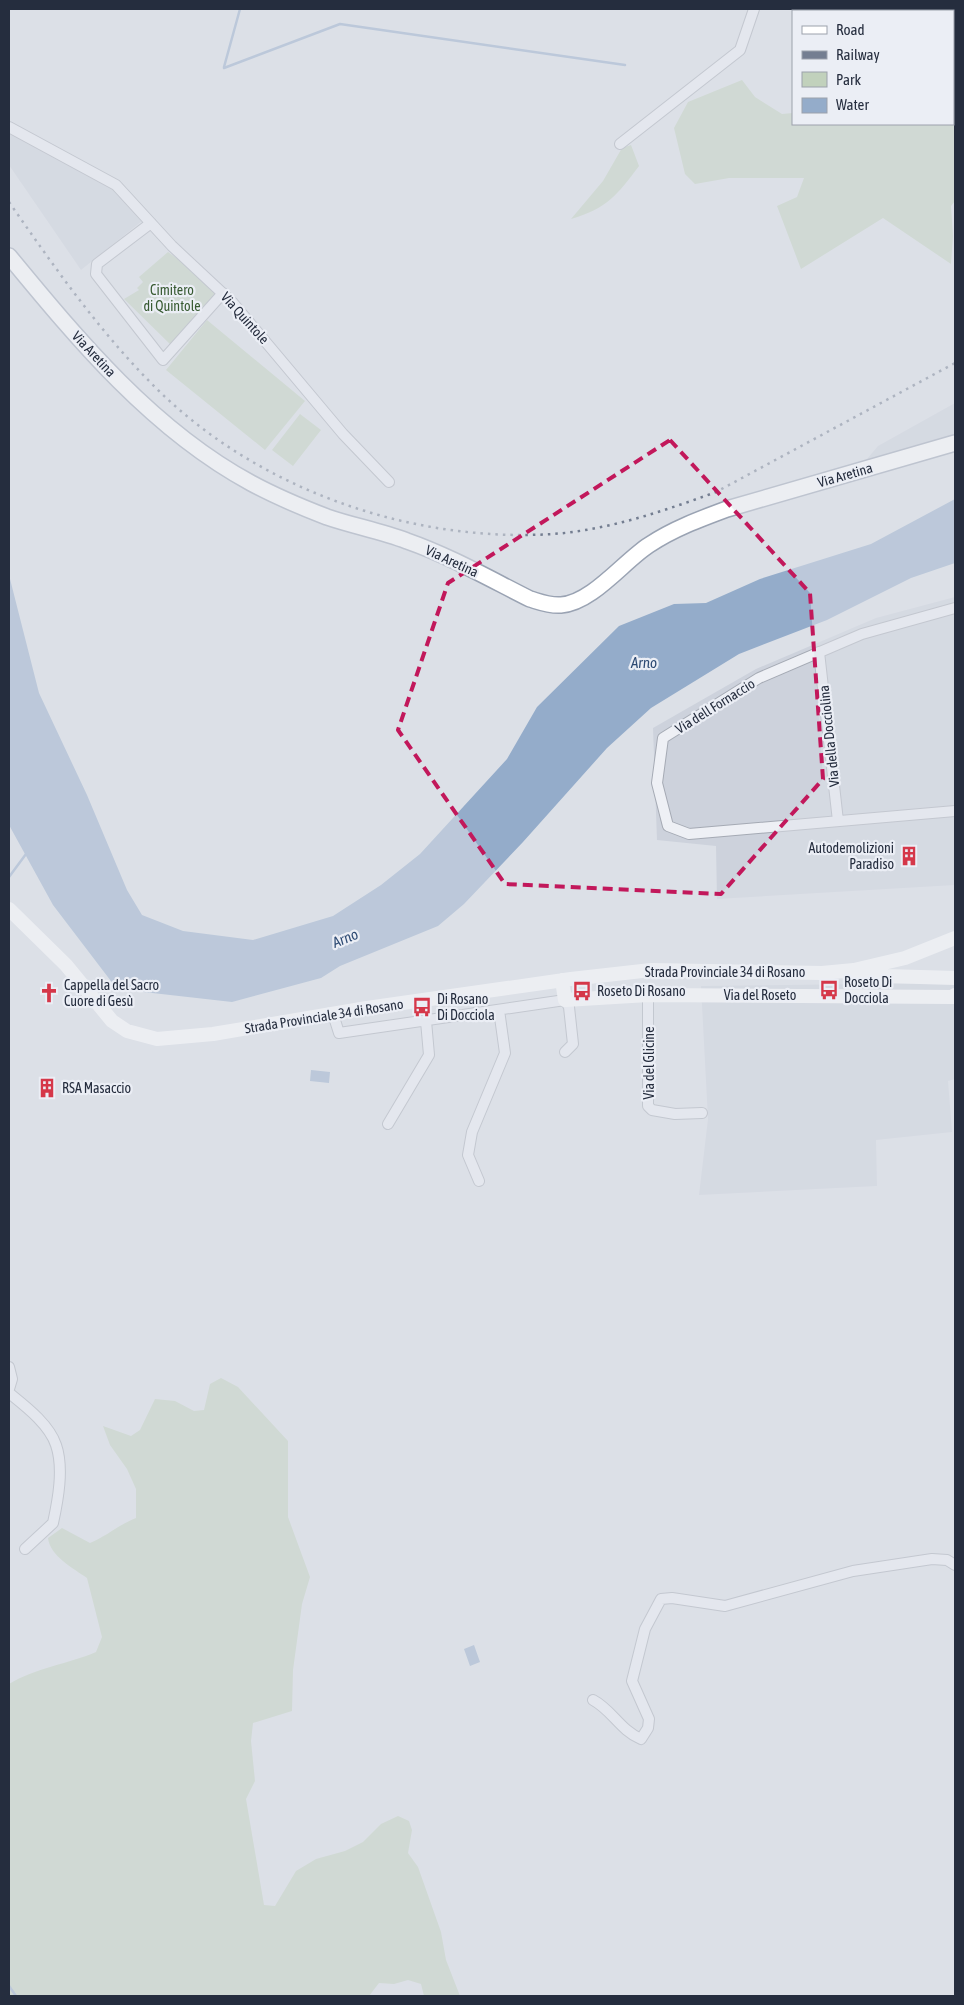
<svg xmlns="http://www.w3.org/2000/svg" width="964" height="2005" viewBox="0 0 964 2005" font-family="'Asap Condensed',sans-serif">
<style>
.built{fill:#cdd2dc}
.green{fill:#c1d1bc}
.water{fill:#94acca}
.lines{fill:none;stroke-linecap:round;stroke-linejoin:round}
.stream{stroke:#94acca;stroke-width:2.5}
.street-casing{stroke:#a5aab4;stroke-width:12}
.primary-casing{stroke:#9aa3b3;stroke-width:18}
.street{stroke:#eef0f5;stroke-width:10}
.secondary{stroke:#fff;stroke-width:14}
.primary{stroke:#fff;stroke-width:15}
.rail{stroke:#747e91;stroke-width:2.5;stroke-dasharray:2.5 5;stroke-linecap:butt}
.marked{fill:none;stroke:#c2185b;stroke-width:4;stroke-dasharray:10 6;stroke-linejoin:round}
.labels{text-anchor:middle;dominant-baseline:central;stroke-width:4.5;stroke-linejoin:round;paint-order:stroke}
.park-label{font-size:14px;fill:#375a31;stroke:#ebeef5}
.street-label{font-size:14px;fill:#252d3e;stroke:#ebeef5}
.poi-label{font-size:14px;fill:#252d3e;stroke:#ebeef5;text-anchor:start}
.water-label{font-size:15px;font-style:italic;fill:#2d4a73;stroke:#ebeef5}
</style>
<rect width="100%" height="100%" fill="#dce0e7"/>
<!-- built -->
<path class="built" d="M9,121L104,174L142,221L81,270L9,165Z
M955,403V446L850,479L878,446Z
M955,597V885L717,899L716,846L657,840L653,728L756,669L876,618Z
M955,983V1079L948,1081L952,1132L876,1140L877,1186L699,1195L708,1119L701,986Z"/>
<!-- green -->
<path class="green" d="M955,39V201L951,206L953,236L951,264L883,218L801,269L777,206L797,197L804,178H729L695,184L685,174L674,128L688,102L742,80L755,97L782,114L793,113V124H953V40Z
M631,145L639,166C617,195 608,208 571,219L603,181L622,148Z
M168,252L199,274L219,294L173,347L124,299L139,290L137,288L143,282L139,277Z
M207,320L305,401L265,450L166,370Z
M300,414L321,430L293,466L272,450Z
M221,1378L238,1387L288,1441V1517L310,1577L302,1604L293,1670L292,1711L253,1723L251,1741L255,1781L246,1799L264,1905L275,1906L296,1871L316,1859L345,1851L363,1842L381,1824L398,1816L409,1821L412,1830L408,1853L418,1867L441,1932L446,1960L460,1996H424L421,1984L408,1980L394,1984L379,1983L369,1996H9V1684C35,1668 68,1664 96,1652L102,1637L87,1578C73,1568 50,1556 48,1538L62,1528L90,1543C107,1536 120,1524 136,1518V1489L127,1469L110,1445L103,1426L131,1436L140,1430L155,1399L175,1401L194,1411L204,1410L210,1384Z"/>
<!-- water -->
<path class="water" d="M955,499V563L911,578L827,620L739,654L651,708L607,748L523,842L464,904L438,926L340,966L321,978L232,1002L117,989L53,905L9,825V575L39,693L87,795L127,890L142,915L183,931L253,940L333,916L381,885L420,854L507,759L537,707L619,626L674,604L706,603L760,579L871,544Z
M311,1070L330,1072L329,1083L310,1081Z
M474,1645L480,1662L470,1666L464,1649Z"/>
<g class="lines">
<!-- stream -->
<path class="stream" d="M224,67L240,9
M224,68L340,24L625,65
M9,877L26,854
M9,1986L16,1996"/>
<defs>
<path id="street" d="M9,127L116,185L172,246L233,303L343,434L389,482
M620,144L740,50L754,9
M151,223L97,264L96,274L163,360L223,293
M955,608L862,634L759,678L663,738L657,783L668,826L689,834L955,811
M819,652L838,821
M648,995V1106L652,1110L675,1114L702,1113
M333,1014L339,1033L565,1000L569,1007L573,1044L565,1052
M388,1124L429,1055L426,1021
M479,1181L468,1155L472,1132L505,1053L499,1010
M9,1367L12,1379L9,1389
M9,1393C25,1406 49,1424 56,1445C64,1468 58,1500 53,1523L25,1549
M593,1700C612,1710 620,1730 641,1739L648,1728L649,1719L632,1681L645,1629L661,1599L672,1598L725,1606L853,1571L932,1559L947,1560L955,1565"/>
<path id="primary" d="M9,256C79,341 153,430 251,483C275,496 301,507 327,517C353,526 381,531 407,541C450,556 490,579 530,599C540,602 550,606 561,605C592,603 624,561 649,545C673,529 700,519 727,509L955,443"/>
</defs>
<!-- street casing -->
<use href="#street" class="street-casing"/>
<!-- primary casing -->
<use href="#primary" class="primary-casing"/>
<!-- street -->
<use href="#street" class="street"/>
<!-- secondary -->
<path class="secondary" d="M9,909L66,965L112,1021L127,1031L157,1039L213,1034L367,1008L571,979L651,970L822,973L854,970L905,958L955,938
M850,975L955,978
M562,980L565,1000L648,995L954,997L955,995"/>
<!-- primary -->
<use href="#primary" class="primary"/>
<!-- rail -->
<path class="rail" d="M9,202C55,268 101,334 159,391C260,490 412,543 553,534C608,530 664,511 716,492L955,363"/>
</g>
<!-- marked area -->
<path d="M0 0H964V2005H0ZM670,440L810,593L823,779L721,894L505,884L398,730L448,583Z" fill="#dce0e7" fill-opacity=".55" fill-rule="evenodd"/>
<path class="marked" d="M670,440L810,593L823,779L721,894L505,884L398,730L448,583Z"/>
<!-- icons -->
<defs>
<symbol id="building-bare" viewBox="-9 -9 18 18"><path d="M-4-6H4V6H1V3H-1V6H-4ZM-2.5-4.3h1.7v1.8h-1.7ZM.8-4.3h1.7v1.8H.8ZM-2.5-1h1.7V.8h-1.7ZM.8-1h1.7V.8H.8Z" fill="#d53749" stroke="#ebeef5" stroke-width="2.5" paint-order="stroke"/></symbol>
<symbol id="bus-bare" viewBox="-9 -9 18 18"><path d="M-5-6H5V4H4V6H2V4H-2V6H-4V4H-5ZM-3.5-4V0h7V-4ZM-3.5 1.2v1.5H-2V1.2ZM2 1.2v1.5H3.5V1.2Z" fill="#d53749" stroke="#ebeef5" stroke-width="2.5" paint-order="stroke"/></symbol>
<symbol id="church-bare" viewBox="-9 -9 18 18"><path d="M-1.2-6h2.4v3.5h3.3v2.4h-3.3V6h-2.4V-.1h-3.3v-2.4h3.3Z" fill="#d53749" stroke="#ebeef5" stroke-width="2.5" paint-order="stroke"/></symbol>
</defs>
<g fill-rule="evenodd">
<use href="#building-bare" x="895" y="842" width="28" height="28"/>
<use href="#bus-bare" x="815" y="976" width="28" height="28"/>
<use href="#bus-bare" x="568" y="977" width="28" height="28"/>
<use href="#church-bare" x="35" y="979" width="28" height="28"/>
<use href="#bus-bare" x="408" y="993" width="28" height="28"/>
<use href="#building-bare" x="33" y="1074" width="28" height="28"/>
</g>
<g class="labels">
<!-- park labels -->
<g class="park-label">
<text x="172" y="290">Cimitero<tspan x="172" dy="16">di Quintole</tspan></text>
</g>
<!-- street labels -->
<g class="street-label">
<text transform="translate(245 318) rotate(48)">Via Quintole</text>
<text transform="translate(94 354) rotate(47)">Via Aretina</text>
<text transform="translate(845 475) rotate(-16)">Via Aretina</text>
<text transform="translate(452 561) rotate(25)">Via Aretina</text>
<text transform="translate(715 706) rotate(-32)">Via dell Fornaccio</text>
<text transform="translate(829 736) rotate(-96)">Via della Docciolina</text>
<text x="725" y="972">Strada Provinciale 34 di Rosano</text>
<text x="760" y="995">Via del Roseto</text>
<text transform="translate(324 1016) rotate(-9)">Strada Provinciale 34 di Rosano</text>
<text transform="translate(649 1063) rotate(-90)">Via del Glicine</text>
</g>
<!-- poi labels -->
<g class="poi-label">
<text x="894" y="848" text-anchor="end">Autodemolizioni<tspan x="894" dy="16">Paradiso</tspan></text>
<text x="844" y="982">Roseto Di<tspan x="844" dy="16">Docciola</tspan></text>
<text x="64" y="985">Cappella del Sacro<tspan x="64" dy="16">Cuore di Gesù</tspan></text>
<text x="597" y="991">Roseto Di Rosano</text>
<text x="437" y="999">Di Rosano<tspan x="437" dy="16">Di Docciola</tspan></text>
<text x="62" y="1088">RSA Masaccio</text>
</g>
<!-- water labels -->
<g class="water-label">
<text x="644" y="662">Arno</text>
<text transform="translate(345 938) rotate(-22)">Arno</text>
</g>
</g>
<!-- border -->
<rect width="964" height="2005" fill="none" stroke="#252d3e" stroke-width="20"/>
<!-- legend -->
<rect x="792" y="10" width="162" height="115" fill="#ebeef5" stroke="#9ca1ac"/>
<rect x="802" y="26" width="25" height="8" fill="#ffffff" stroke="#9ca1ac"/>
<text x="836" y="35" font-size="15" fill="#252d3e">Road</text>
<rect x="802" y="51" width="25" height="8" fill="#747e91" stroke="#9ca1ac"/>
<text x="836" y="60" font-size="15" fill="#252d3e">Railway</text>
<rect x="802" y="72" width="25" height="15" fill="#c1d1bc" stroke="#9ca1ac"/>
<text x="836" y="85" font-size="15" fill="#252d3e">Park</text>
<rect x="802" y="98" width="25" height="15" fill="#94acca" stroke="#9ca1ac"/>
<text x="836" y="110" font-size="15" fill="#252d3e">Water</text>
</svg>
